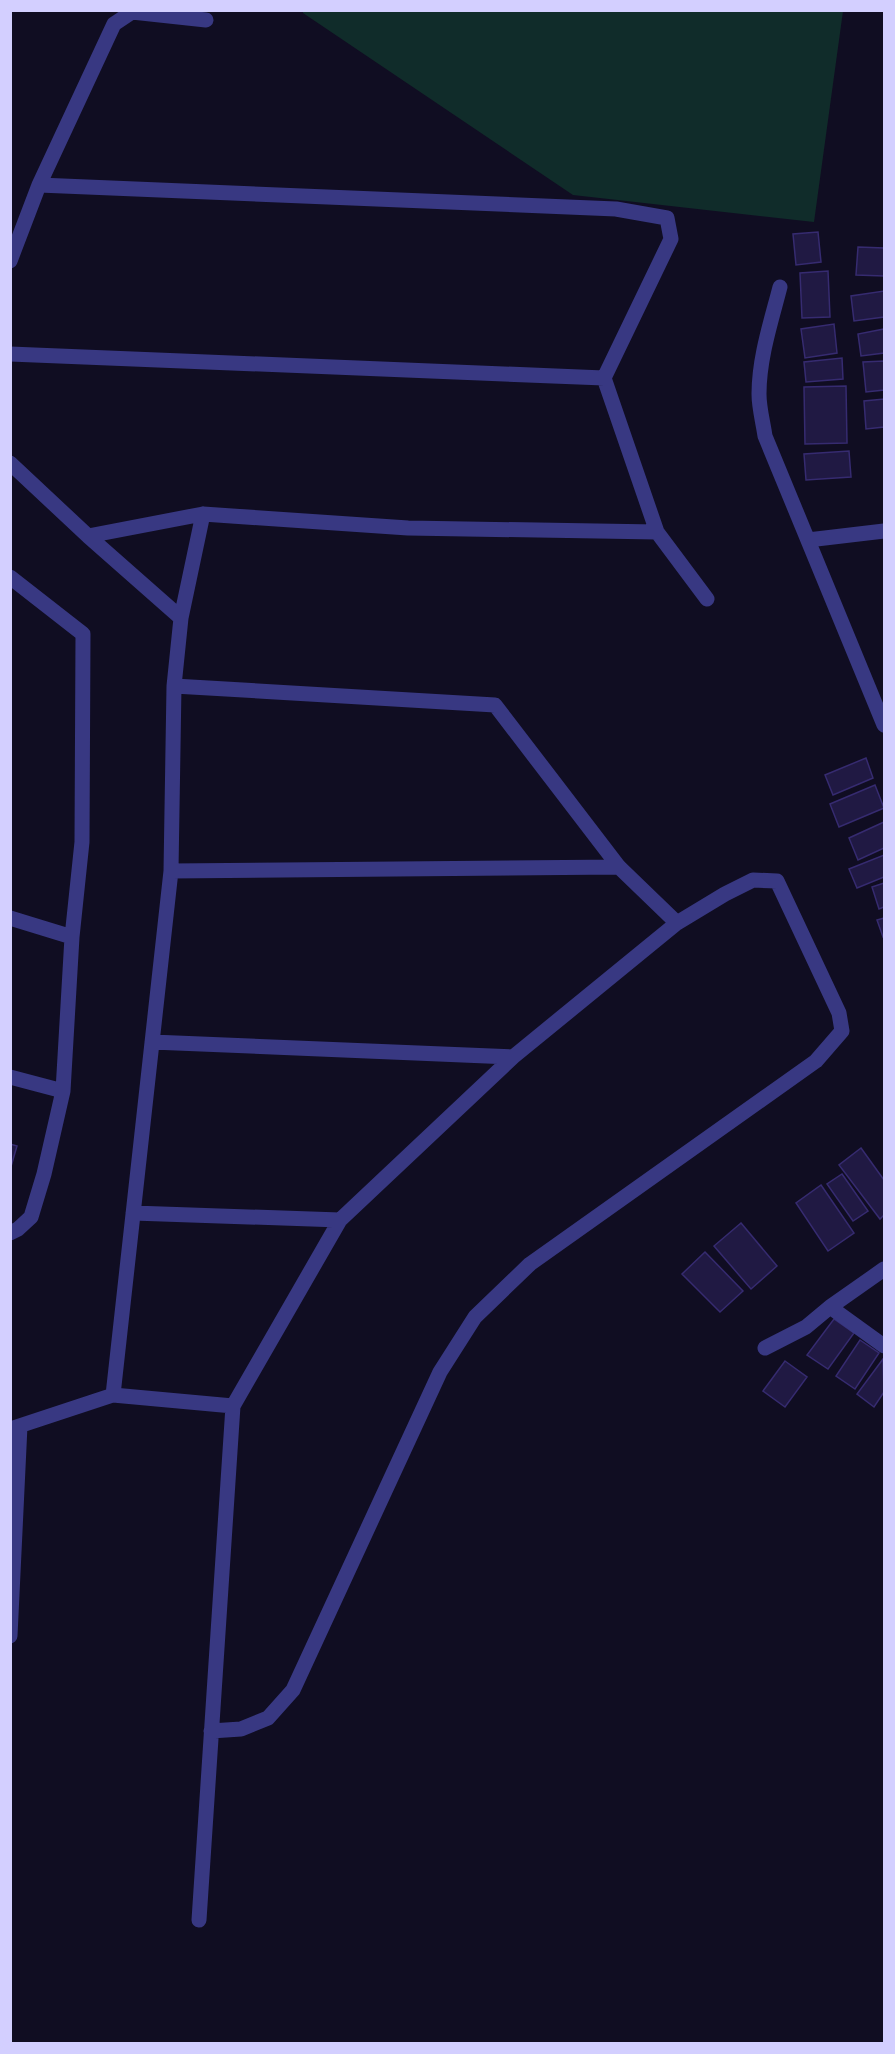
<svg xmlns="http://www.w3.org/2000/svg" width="895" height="2054" viewBox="0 0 895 2054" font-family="Quicksand,sans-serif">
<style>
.green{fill:#102c2a}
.building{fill:#201943;stroke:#362b70;stroke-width:1.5}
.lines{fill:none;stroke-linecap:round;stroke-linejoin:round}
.minor{stroke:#383882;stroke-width:15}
</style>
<rect width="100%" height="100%" fill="#100d22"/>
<!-- green -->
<path class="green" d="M303,11H843L814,222L573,195L303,13Z"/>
<!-- building -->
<path class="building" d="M818,232L821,262L796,265L793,234Z
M858,247L884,248V276L856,275Z
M828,271L830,317L802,318L800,273Z
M884,291V317L854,321L851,296Z
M834,324L837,353L805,358L801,329Z
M884,329V353L861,356L858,334Z
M842,358L843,379L806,382L804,362Z
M884,361V390L866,392L863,362Z
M846,386L847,443L805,444L804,387Z
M884,399V427L866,429L864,401Z
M849,451L851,477L806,480L804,454Z
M866,758L873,778L833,795L825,775Z
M875,785L884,808L839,827L830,804Z
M884,822V848L858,860L849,838Z
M884,855V877L857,888L849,869Z
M884,883V907L879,909L872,887Z
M884,918V936L883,937L877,920Z
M10,1144L17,1146L10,1170Z
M861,1148L884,1180V1215L880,1219L839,1165Z
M842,1174L868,1211L853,1221L827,1184Z
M821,1185L854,1233L828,1251L796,1203Z
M741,1223L777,1266L751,1289L714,1246Z
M705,1252L743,1291L720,1312L682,1274Z
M834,1319L854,1333L828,1369L807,1355Z
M860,1340L879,1353L855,1389L836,1376Z
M883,1359L884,1392L874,1407L857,1394Z
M785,1361L807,1377L785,1407L763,1391Z"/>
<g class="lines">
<!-- minor -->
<path class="minor" d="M39,185L616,209L667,218L671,239L604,378L657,532L707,599
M10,261L39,185L114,24L132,12L206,20
M780,287C771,322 759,358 759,394C759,408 763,422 765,436L884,725
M10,354L604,378
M10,463L88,536L181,618L174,686L171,871L113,1395L10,1429
M88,536L203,514L408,528L657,532
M808,540L884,531
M10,577L83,634L82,842L72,937L63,1091L44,1174L31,1217L18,1229L10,1233
M181,618L203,514
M174,686L495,705L619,867L677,923L513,1057L340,1220L233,1406L199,1920
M171,871L619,867
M10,918L72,937
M152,1042L513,1057
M10,1077L63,1091
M133,1213L340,1220
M830,1307L884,1346
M765,1348L806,1327L830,1307L884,1269
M113,1395L233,1406
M10,1636L20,1426
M211,1731L241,1729L268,1718L293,1690L440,1372L475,1317L530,1264L816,1061L842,1031L839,1013L777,881L753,880L725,894L677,923"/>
</g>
<!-- border -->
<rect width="895" height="2054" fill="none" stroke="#d3cfff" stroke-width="24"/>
</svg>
